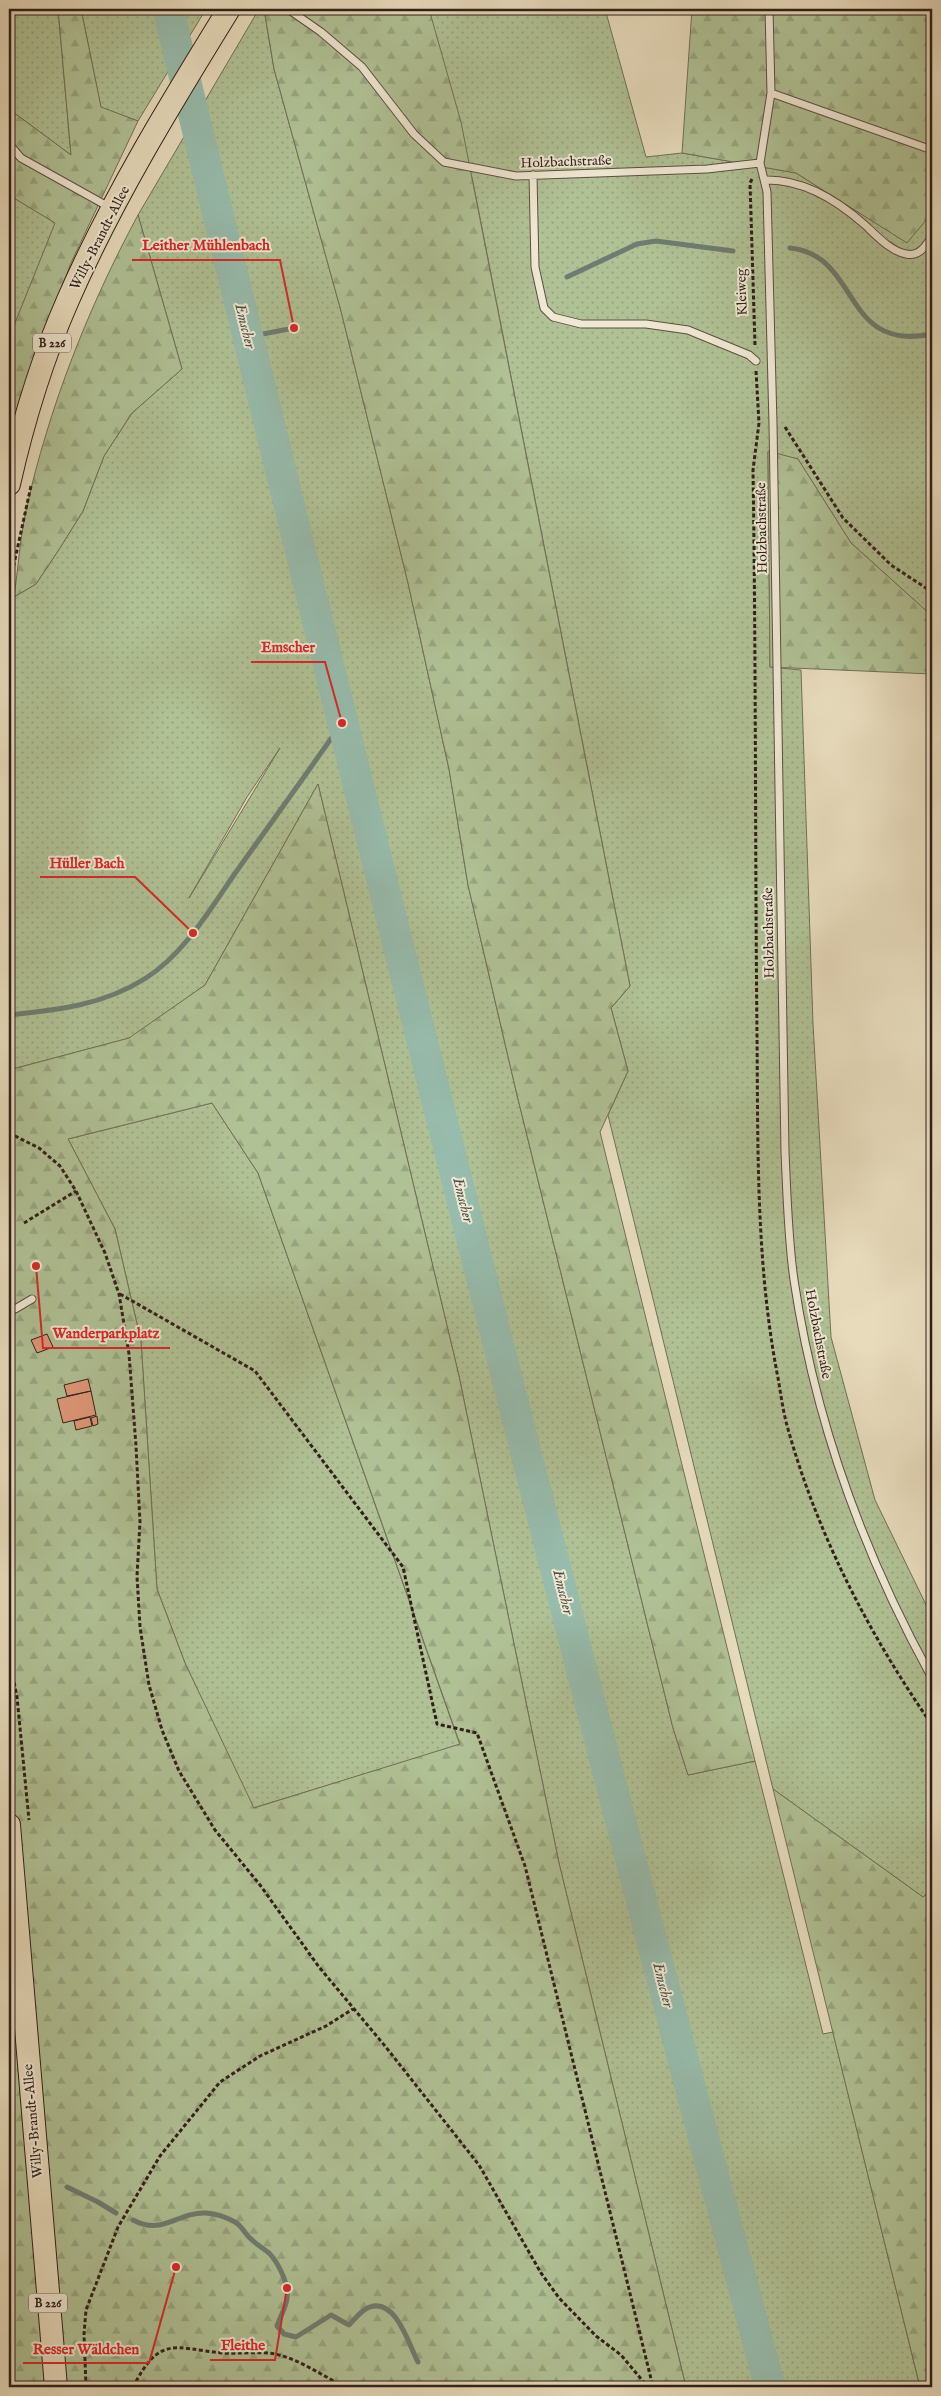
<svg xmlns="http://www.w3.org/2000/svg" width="941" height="2396" viewBox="0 0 941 2396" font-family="'IM FELL English',serif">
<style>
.grass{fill:url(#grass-dots);stroke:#707057;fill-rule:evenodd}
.forest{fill:url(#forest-firs);stroke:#707057;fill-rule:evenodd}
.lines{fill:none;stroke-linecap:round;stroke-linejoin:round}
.stream{stroke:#6e7d71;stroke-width:5}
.river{stroke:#97bbac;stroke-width:31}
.building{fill:#e09779;stroke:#301f19}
.service-casing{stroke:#5e4e42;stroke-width:9}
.primary-casing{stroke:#301f19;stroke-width:24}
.path{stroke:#301f19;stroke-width:3;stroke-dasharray:4 2.5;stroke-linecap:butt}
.service{stroke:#efe8d3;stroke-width:7}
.primary{stroke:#e7dbbc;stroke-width:22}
.labels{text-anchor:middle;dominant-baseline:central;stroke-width:4;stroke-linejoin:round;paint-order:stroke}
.shield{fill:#efe8d3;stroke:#695b51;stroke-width:1}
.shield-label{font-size:12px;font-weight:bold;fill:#301f19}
.street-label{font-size:14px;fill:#301f19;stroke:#efe8d3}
.water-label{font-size:15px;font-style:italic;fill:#4f4e45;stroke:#efe8d3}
.leader{fill:none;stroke:#d62828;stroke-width:2}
.callout-dot{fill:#d62828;stroke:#efe8d3;stroke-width:2}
.callout-label{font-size:15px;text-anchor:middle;font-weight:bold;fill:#d62828;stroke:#efe8d3;stroke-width:4;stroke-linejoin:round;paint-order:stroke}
</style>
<defs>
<pattern id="grass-dots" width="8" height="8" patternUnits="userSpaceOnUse" patternTransform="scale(1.25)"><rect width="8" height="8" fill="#b0c195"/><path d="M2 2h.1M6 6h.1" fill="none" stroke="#98a580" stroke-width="1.8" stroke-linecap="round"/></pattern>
<pattern id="forest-firs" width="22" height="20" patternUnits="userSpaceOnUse" patternTransform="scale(1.25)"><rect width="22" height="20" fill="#b0c195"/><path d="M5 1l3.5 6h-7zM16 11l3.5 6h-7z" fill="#98a580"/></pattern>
</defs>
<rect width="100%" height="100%" fill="#e7dbbc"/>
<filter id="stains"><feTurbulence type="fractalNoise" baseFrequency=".004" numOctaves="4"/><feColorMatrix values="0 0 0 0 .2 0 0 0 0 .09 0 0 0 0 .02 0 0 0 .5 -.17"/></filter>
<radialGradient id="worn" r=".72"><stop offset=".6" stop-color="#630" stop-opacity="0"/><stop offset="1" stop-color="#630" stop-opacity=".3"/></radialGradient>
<!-- grass -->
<path class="grass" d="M9,9H58L71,155L9,109Z
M81,9H206L138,121L101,108Z
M259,9H264L274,69L341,311L408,583L449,769L468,885L517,1095L673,1728L688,1775L755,1761L823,2034L833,2032L920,2387H686L559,1863L459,1376L318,784L205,985L130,1038L9,1070V654L14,597L36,584L58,551L83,511L104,456L132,413L182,369L138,215ZM280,748L189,898L247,797Z
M427,9H605L646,157L682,153L796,173L906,242L932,213V616L851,543L798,459L768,452L770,667L801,670L813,1024L831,1337L875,1500L932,1617V1889L923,1897L773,1789L608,1115L628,1071L611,1008L630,986L473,182Z
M9,195L56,223L9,338Z
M212,1103L258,1173L460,1745L253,1808L185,1663L157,1589L141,1341L115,1229L68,1139Z"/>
<!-- forest -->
<path class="forest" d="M58,9H81L101,107L138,121L70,265L9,449V338L55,223L9,195V109L71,155Z
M264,9H429L461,122L630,986L611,1008L628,1071L600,1132L755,1761L688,1775L673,1728L517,1095L468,885L449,769L408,583L341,311L274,69Z
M692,9H932V213L907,243L796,173L682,153Z
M138,215L182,369L132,413L104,456L83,511L58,551L36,584L14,597C18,569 20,539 26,510C49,407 88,308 138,215Z
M768,451L798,459L851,543L932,616V674L770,667Z
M318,784L459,1376L559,1863L686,2387H9V1070L129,1038L205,985ZM212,1103L258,1173L460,1744L254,1808L185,1663L157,1589L141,1341L115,1229L68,1139Z
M773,1789L923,1897L932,1889V2387H920Z"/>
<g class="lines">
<!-- stream -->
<path class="stream" d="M790,248C861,255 841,353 932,334
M567,277L637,244L656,241L733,251
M248,337L294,328
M9,1015C58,1010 104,1005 146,978C185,953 210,909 236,872C272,822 307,773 342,723
M67,2187L98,2202L116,2213
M133,2220C163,2236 177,2212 206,2213C217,2214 226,2217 235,2222C242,2226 245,2234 251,2239C256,2244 263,2248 269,2253C277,2261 286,2279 287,2290C289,2304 281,2313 277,2326L284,2334L296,2337L331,2315L349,2325C355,2319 362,2309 370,2307C396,2298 409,2345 418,2362"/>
<!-- river -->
<path class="river" d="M168,9C361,803 558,1597 770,2387"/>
</g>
<!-- building -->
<path class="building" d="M47,1334L53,1347L37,1353L31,1340Z
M88,1379L91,1391L67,1396L64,1385Z
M91,1391L96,1415L63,1423L57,1399Z
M97,1416L98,1424L93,1426L91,1418Z
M90,1417L92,1426L76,1430L74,1421Z"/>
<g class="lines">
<defs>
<path id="service" d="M288,9L321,32L362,67L414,134L444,162L516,176L707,169L760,163
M769,9L771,93L760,163L767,192L773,424L785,1152C787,1195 788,1238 794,1280C815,1422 863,1553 932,1678
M771,93L932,150
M9,144L21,158L109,207
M533,175L535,267L544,308L553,317L581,324H646L688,330L749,355L756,361
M765,180C803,179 837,200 865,225C876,235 890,251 906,254C919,257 926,246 932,236
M9,1309H15L32,1299"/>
<path id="primary" d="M9,484C23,422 42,359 68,300C112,199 171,103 229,9
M9,1825L56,2387"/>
</defs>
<!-- service casing -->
<use href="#service" class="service-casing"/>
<!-- primary casing -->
<use href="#primary" class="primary-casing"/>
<!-- path -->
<path class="path" d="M752,179L750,183L755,345
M756,371L759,423L753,470C756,658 755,847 757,1035C758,1149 756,1266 778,1378C781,1395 783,1412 788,1429C818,1536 869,1634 932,1725
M785,427L843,518L891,565L932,592
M9,605L14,564L31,486
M9,1133L39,1148L60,1166L76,1191L105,1253L119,1294L129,1354L136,1446L140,1522L137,1576L140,1627L149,1685L162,1730L179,1771L215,1830L260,1885L319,1967L385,2046L479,2165L541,2273L559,2298L596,2336L621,2355L648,2387
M24,1223L76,1191
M120,1294L255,1371L403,1567L437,1724L477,1733L525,1866L653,2387
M9,1657L17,1697L29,1820
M86,2387L84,2334L86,2310L118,2227L160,2156L220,2082L260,2056L326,2026L353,2009
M133,2387C160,2335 173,2348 222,2353C239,2354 258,2351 275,2354C299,2359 323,2376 345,2387"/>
<!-- service -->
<use href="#service" class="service"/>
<!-- primary -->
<use href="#primary" class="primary"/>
</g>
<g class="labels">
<!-- shield labels -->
<g class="shield">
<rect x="33" y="333.5" width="38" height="19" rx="4"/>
<rect x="29" y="2293.5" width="38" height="19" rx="4"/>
</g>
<g class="shield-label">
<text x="52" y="343">B 226</text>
<text x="48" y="2303">B 226</text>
</g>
<!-- street labels -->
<g class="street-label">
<text transform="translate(566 162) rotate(-2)">Holzbachstraße</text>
<text transform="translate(100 238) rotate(-63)">Willy-Brandt-Allee</text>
<text transform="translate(742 292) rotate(-92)">Kleiweg</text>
<text transform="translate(762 528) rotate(-91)">Holzbachstraße</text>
<text transform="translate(769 933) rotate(-91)">Holzbachstraße</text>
<text transform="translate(818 1334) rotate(79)">Holzbachstraße</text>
<text transform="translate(33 2121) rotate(-95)">Willy-Brandt-Allee</text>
</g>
<!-- water labels -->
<g class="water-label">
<text transform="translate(245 326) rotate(76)">Emscher</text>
<text transform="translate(463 1200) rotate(76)">Emscher</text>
<text transform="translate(563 1592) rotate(76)">Emscher</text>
<text transform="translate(663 1985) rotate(76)">Emscher</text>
</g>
</g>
<!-- callouts -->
<path class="leader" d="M294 328L280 260H132M342 723L325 662H251M193 933L135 877H40M36 1266L43 1348H170M287 2288L275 2360H210M176 2267L149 2363H23"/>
<g class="callout-dot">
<circle cx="294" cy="328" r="5"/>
<circle cx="342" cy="723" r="5"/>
<circle cx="193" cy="933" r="5"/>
<circle cx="36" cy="1266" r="5"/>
<circle cx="287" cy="2288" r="5"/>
<circle cx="176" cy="2267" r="5"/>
</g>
<g class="callout-label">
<text x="206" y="250">Leither Mühlenbach</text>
<text x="288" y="652">Emscher</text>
<text x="87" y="868">Hüller Bach</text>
<text x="106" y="1338">Wanderparkplatz</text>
<text x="243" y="2350">Fleithe</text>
<text x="86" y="2354">Resser Wäldchen</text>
</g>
<!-- margin -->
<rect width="941" height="2396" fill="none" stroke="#e7dbbc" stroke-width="30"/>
<rect x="10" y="10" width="921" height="2376" fill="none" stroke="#301f19" stroke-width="2.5"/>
<rect x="15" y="15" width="911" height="2366" fill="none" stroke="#301f19"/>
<rect width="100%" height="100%" filter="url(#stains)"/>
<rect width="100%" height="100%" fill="url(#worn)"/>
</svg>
